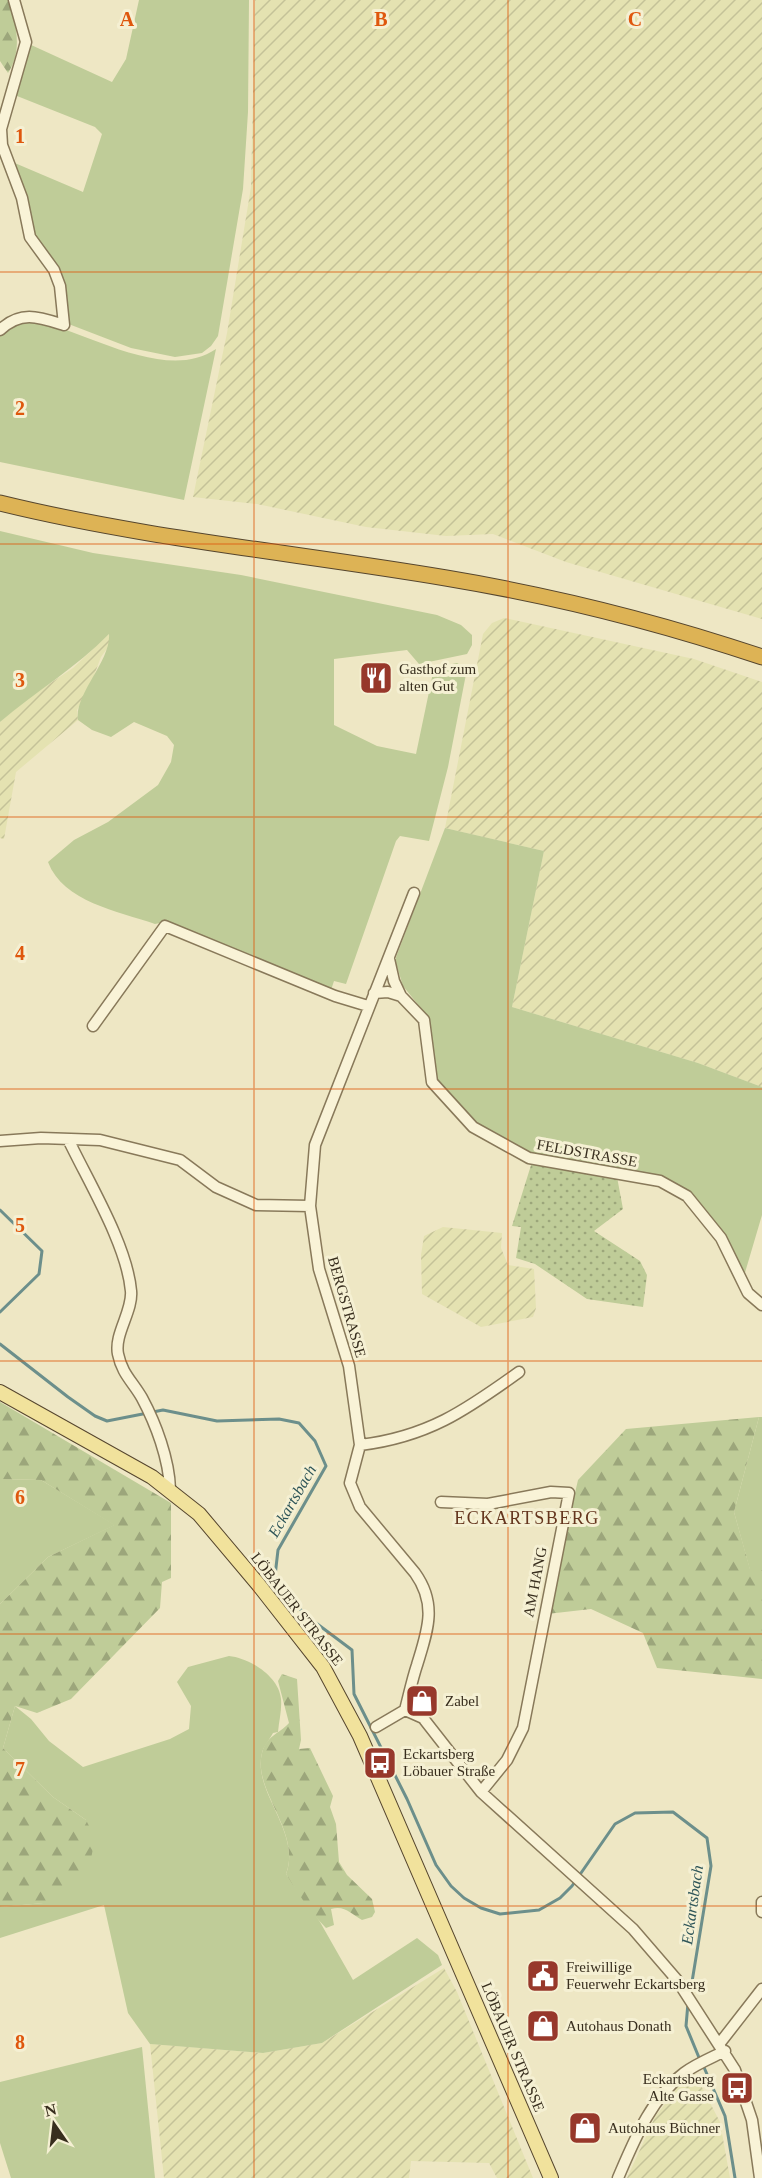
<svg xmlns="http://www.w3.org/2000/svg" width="762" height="2178" viewBox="0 0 762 2178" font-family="'Times New Roman',serif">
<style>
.farmland{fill:url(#farmland-furrows)}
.grass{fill:#bfcc98}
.forest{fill:url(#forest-firs)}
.garden{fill:url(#garden-dots)}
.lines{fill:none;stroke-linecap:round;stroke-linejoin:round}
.stream{stroke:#6c8f8b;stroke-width:3}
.minor-casing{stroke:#88795a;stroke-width:13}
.major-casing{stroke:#56462e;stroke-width:16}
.highway-casing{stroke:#56462e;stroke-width:17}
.minor{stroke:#f9f3d7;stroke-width:10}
.major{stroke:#f1e29c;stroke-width:14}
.highway{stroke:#ddb355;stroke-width:15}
.grid{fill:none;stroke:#df570d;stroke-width:1.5;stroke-opacity:0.55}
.labels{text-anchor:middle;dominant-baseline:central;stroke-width:6;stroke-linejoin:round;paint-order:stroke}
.poi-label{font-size:15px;fill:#382e1e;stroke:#f5f0d3;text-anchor:start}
.street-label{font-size:15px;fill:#382e1e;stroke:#f5f0d3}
.water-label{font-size:16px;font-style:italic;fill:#2e5558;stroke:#f5f0d3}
.quarter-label{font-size:18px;letter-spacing:1.5px;fill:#65361e;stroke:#f5f0d3}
.grid-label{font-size:20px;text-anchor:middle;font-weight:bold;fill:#df570d;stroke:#f5f0d3;stroke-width:6;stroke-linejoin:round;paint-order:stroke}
</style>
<defs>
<pattern id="farmland-furrows" width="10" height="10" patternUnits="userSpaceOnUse" patternTransform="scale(1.5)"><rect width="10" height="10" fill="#e4e2b1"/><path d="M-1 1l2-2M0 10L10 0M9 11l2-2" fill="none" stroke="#c4c298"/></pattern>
<pattern id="forest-firs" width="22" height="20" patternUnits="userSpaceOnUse" patternTransform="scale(1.5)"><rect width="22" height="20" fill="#bfcc98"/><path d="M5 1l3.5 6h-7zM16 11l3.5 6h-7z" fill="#9ca67b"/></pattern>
<pattern id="garden-dots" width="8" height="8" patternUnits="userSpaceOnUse" patternTransform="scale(1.5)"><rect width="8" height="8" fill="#bfcc98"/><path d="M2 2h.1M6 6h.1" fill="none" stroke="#9ca67b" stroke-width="1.8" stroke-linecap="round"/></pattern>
</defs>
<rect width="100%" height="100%" fill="#eee7c4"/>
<!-- farmland -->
<path class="farmland" d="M255,0H762V619L566,562L493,534L446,536L366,527L257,504L193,497L227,333L251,187Z
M504,618L694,659L762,682V1087L698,1063L512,1007L544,851L445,828L483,634L492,623Z
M109,634V646L101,657L90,686L77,710L78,720L16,772L4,839L0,838V722L24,701L73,668Z
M443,1227L502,1233L501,1248L508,1265L534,1269L536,1308L533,1317L481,1327L422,1294L421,1255L424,1236Z
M444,1968L457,1992L533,2178H497L489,2163L411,2161L409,2178H164L150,2044L263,2053L322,2043Z
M694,2072L720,2122L730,2178H627L655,2117L681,2083Z"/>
<!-- grass -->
<path class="grass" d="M139,0H249L248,112L243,189L218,336L211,346L202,353L175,357L131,348L66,323L62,288L35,242L10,161L83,192L102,134L95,127L12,94L29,44L112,82L126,59Z
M29,319C83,329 165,384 216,349L184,500L0,462V336L5,330Z
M0,531L93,553L241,575L437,615L461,625L472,635V645L467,654L419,664L407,650L334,659V725L377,746L416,754L434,668L457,663L467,669L448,767L429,841L400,836L396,841L346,984L334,981L331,990L165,922L155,924C118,911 63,902 48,862L74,840L108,822L158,785L171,762L174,745L167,736L134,722L111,737L92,730L78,720C74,694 111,661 109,634C76,668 36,691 0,722Z
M445,828L544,851L512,1007L698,1063L762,1087V1215L744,1276C725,1239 707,1207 672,1182L533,1153L481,1128L436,1082L428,1017L403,986L395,960Z
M759,1417H762V1570H750L734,1512Z
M0,1479L41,1480L115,1525L48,1557L0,1604Z
M229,1656C249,1658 279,1676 281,1699C282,1710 279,1721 278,1732L273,1733C270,1739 263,1747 262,1753C252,1792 302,1832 286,1874L320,1922L353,1980L417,1938L438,1955L442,1965L322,2043L263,2053L150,2044L128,2013L104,1905L0,1938V1907L43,1903L86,1820L53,1797L3,1748L15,1706L31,1719L49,1741L83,1767L170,1739L189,1729L191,1706L177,1682L188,1667Z
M142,2047L155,2178H11L0,2143V2082Z"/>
<!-- forest -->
<path class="forest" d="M0,0H9C16,25 23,50 8,73L0,61Z
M0,1402L171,1503V1578L162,1582L160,1608L71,1699L37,1713L15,1706L3,1748L53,1797L86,1820L95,1838L90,1864L72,1886L44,1903L0,1907V1604L48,1557L114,1525L41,1480L0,1479Z
M759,1417L734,1512L750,1569L762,1570V1679L657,1668L643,1633L591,1609L547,1614L578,1480L626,1429Z
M282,1674L297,1679L301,1740L299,1749L310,1748L333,1796L330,1807L336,1824L339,1862L347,1875L372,1899L375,1912L372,1917L362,1920C351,1914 345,1905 331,1909L334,1925L326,1928L310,1911L286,1874C302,1832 252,1790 262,1753C266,1736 279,1734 289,1723L278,1681Z"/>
<!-- garden -->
<path class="garden" d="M532,1162L617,1177L623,1209L594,1231L640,1261L647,1275L643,1307L587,1299L535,1264L516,1258L521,1227L512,1226Z"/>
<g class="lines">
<!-- stream -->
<path class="stream" d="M0,1210L42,1251L39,1274L0,1312
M0,1344L68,1397L95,1416L107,1421L163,1410L217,1421L279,1419L299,1423L315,1441L326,1466L278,1550L275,1576L304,1614L352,1650L354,1694L407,1799L436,1865L451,1886L464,1898L481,1908L500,1914L539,1910L560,1898L572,1886L615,1824L635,1813L673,1812L707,1838L711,1866L690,1994
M688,2003L686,2026L700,2060
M703,2065L725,2116L735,2178"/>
<defs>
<path id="minor" d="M0,330C21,310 39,317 64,325L60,286L54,270L30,237L22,198L2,145L1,129L26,42L14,0
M389,959L394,981L401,996L424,1020L432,1082L473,1127L529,1158L660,1181L687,1196L721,1238L748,1293L762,1305
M374,993L388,992L401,996
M93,1026L165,926L335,996L368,1006
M68,1139C89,1183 127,1245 131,1291C133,1311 114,1334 118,1354C122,1374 133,1382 142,1398C156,1424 169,1459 170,1489
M0,1141L41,1138L100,1140L180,1160L216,1187L256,1205L310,1206
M360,1445C427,1437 465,1411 519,1372
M441,1502L488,1504L551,1492L569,1493L523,1728L507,1760L481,1792
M405,1710C409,1695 412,1680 417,1665C427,1632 438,1605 415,1573L360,1507L350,1483L360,1445L355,1409L349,1366L319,1269L310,1206L315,1145L414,893
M376,1727L405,1710L423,1718L481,1792L633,1929L677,1980L735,2070L752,2120L760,2178
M762,1902V1912
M720,2043L762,1989
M618,2178C634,2141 651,2098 684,2073C696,2064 711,2058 725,2051"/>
<path id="major" d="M0,1392L152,1477L199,1514L258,1584L323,1667L360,1736L551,2178"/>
<path id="highway" d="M0,503C147,539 298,553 446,578C554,596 658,622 762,657"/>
</defs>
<!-- minor casing -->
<use href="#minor" class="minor-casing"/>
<!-- major casing -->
<use href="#major" class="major-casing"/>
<!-- highway casing -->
<use href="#highway" class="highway-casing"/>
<!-- minor -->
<use href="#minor" class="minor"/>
<!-- major -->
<use href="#major" class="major"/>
<!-- highway -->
<use href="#highway" class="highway"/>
</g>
<!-- grid -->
<path class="grid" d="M254,0V2178M508,0V2178M0,272H762M0,544H762M0,817H762M0,1089H762M0,1361H762M0,1634H762M0,1906H762"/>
<!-- icons -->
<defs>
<symbol id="restaurant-square" viewBox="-11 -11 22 22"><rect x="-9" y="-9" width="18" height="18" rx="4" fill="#97382b" stroke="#f5f0d3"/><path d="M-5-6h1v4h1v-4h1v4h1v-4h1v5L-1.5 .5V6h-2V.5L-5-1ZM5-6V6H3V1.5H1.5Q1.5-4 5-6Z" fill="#fff"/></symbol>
<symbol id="shop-square" viewBox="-11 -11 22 22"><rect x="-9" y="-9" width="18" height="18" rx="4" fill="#97382b" stroke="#f5f0d3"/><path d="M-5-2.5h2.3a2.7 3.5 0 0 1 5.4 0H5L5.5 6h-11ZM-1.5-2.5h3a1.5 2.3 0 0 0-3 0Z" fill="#fff"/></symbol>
<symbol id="bus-square" viewBox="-11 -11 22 22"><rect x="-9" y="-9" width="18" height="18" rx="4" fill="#97382b" stroke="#f5f0d3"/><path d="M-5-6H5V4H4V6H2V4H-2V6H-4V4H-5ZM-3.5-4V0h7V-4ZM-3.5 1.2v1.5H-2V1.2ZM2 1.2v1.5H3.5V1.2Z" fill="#fff"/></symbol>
<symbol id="civic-square" viewBox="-11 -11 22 22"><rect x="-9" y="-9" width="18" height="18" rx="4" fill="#97382b" stroke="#f5f0d3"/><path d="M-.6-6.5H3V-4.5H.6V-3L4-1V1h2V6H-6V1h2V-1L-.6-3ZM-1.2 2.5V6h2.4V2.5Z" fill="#fff"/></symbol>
</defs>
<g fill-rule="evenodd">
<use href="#restaurant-square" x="357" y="659" width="38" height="38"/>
<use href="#shop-square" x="403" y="1682" width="38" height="38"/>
<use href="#bus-square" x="361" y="1744" width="38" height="38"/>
<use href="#civic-square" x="524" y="1957" width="38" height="38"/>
<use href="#shop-square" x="524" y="2007" width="38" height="38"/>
<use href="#bus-square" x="718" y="2069" width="38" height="38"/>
<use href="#shop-square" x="566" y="2109" width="38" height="38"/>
</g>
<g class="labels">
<!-- poi labels -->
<g class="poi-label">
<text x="399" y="669">Gasthof zum<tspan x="399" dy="17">alten Gut</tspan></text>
<text x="445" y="1701">Zabel</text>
<text x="403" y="1754">Eckartsberg<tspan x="403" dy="17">Löbauer Straße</tspan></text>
<text x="566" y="1967">Freiwillige<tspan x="566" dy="17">Feuerwehr Eckartsberg</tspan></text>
<text x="566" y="2026">Autohaus Donath</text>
<text x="714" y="2079" text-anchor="end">Eckartsberg<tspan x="714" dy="17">Alte Gasse</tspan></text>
<text x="608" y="2128">Autohaus Büchner</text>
</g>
<!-- street labels -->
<g class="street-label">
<text transform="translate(587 1153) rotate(10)">FELDSTRASSE</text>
<text transform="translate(347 1307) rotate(74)">BERGSTRASSE</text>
<text transform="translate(535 1582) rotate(-79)">AM HANG</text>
<text transform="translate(297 1609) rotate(52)">LÖBAUER STRASSE</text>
<text transform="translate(513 2047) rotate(67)">LÖBAUER STRASSE</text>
</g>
<!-- water labels -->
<g class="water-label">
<text transform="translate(292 1501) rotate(-60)">Eckartsbach</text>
<text transform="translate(692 1905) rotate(-82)">Eckartsbach</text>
</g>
<!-- quarter labels -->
<g class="quarter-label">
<text x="527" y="1518">ECKARTSBERG</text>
</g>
</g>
<g class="grid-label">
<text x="127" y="26">A</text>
<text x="381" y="26">B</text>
<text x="635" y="26">C</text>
<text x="20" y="143">1</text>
<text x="20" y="415">2</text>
<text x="20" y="687">3</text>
<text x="20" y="960">4</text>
<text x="20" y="1232">5</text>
<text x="20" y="1504">6</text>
<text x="20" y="1776">7</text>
<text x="20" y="2049">8</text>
</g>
<!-- north arrow -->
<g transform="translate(54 2124) rotate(346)" stroke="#f5f0d3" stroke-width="4.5" paint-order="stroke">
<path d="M0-4.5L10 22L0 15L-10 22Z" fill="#382e1e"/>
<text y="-9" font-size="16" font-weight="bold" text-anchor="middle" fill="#382e1e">N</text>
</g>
</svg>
